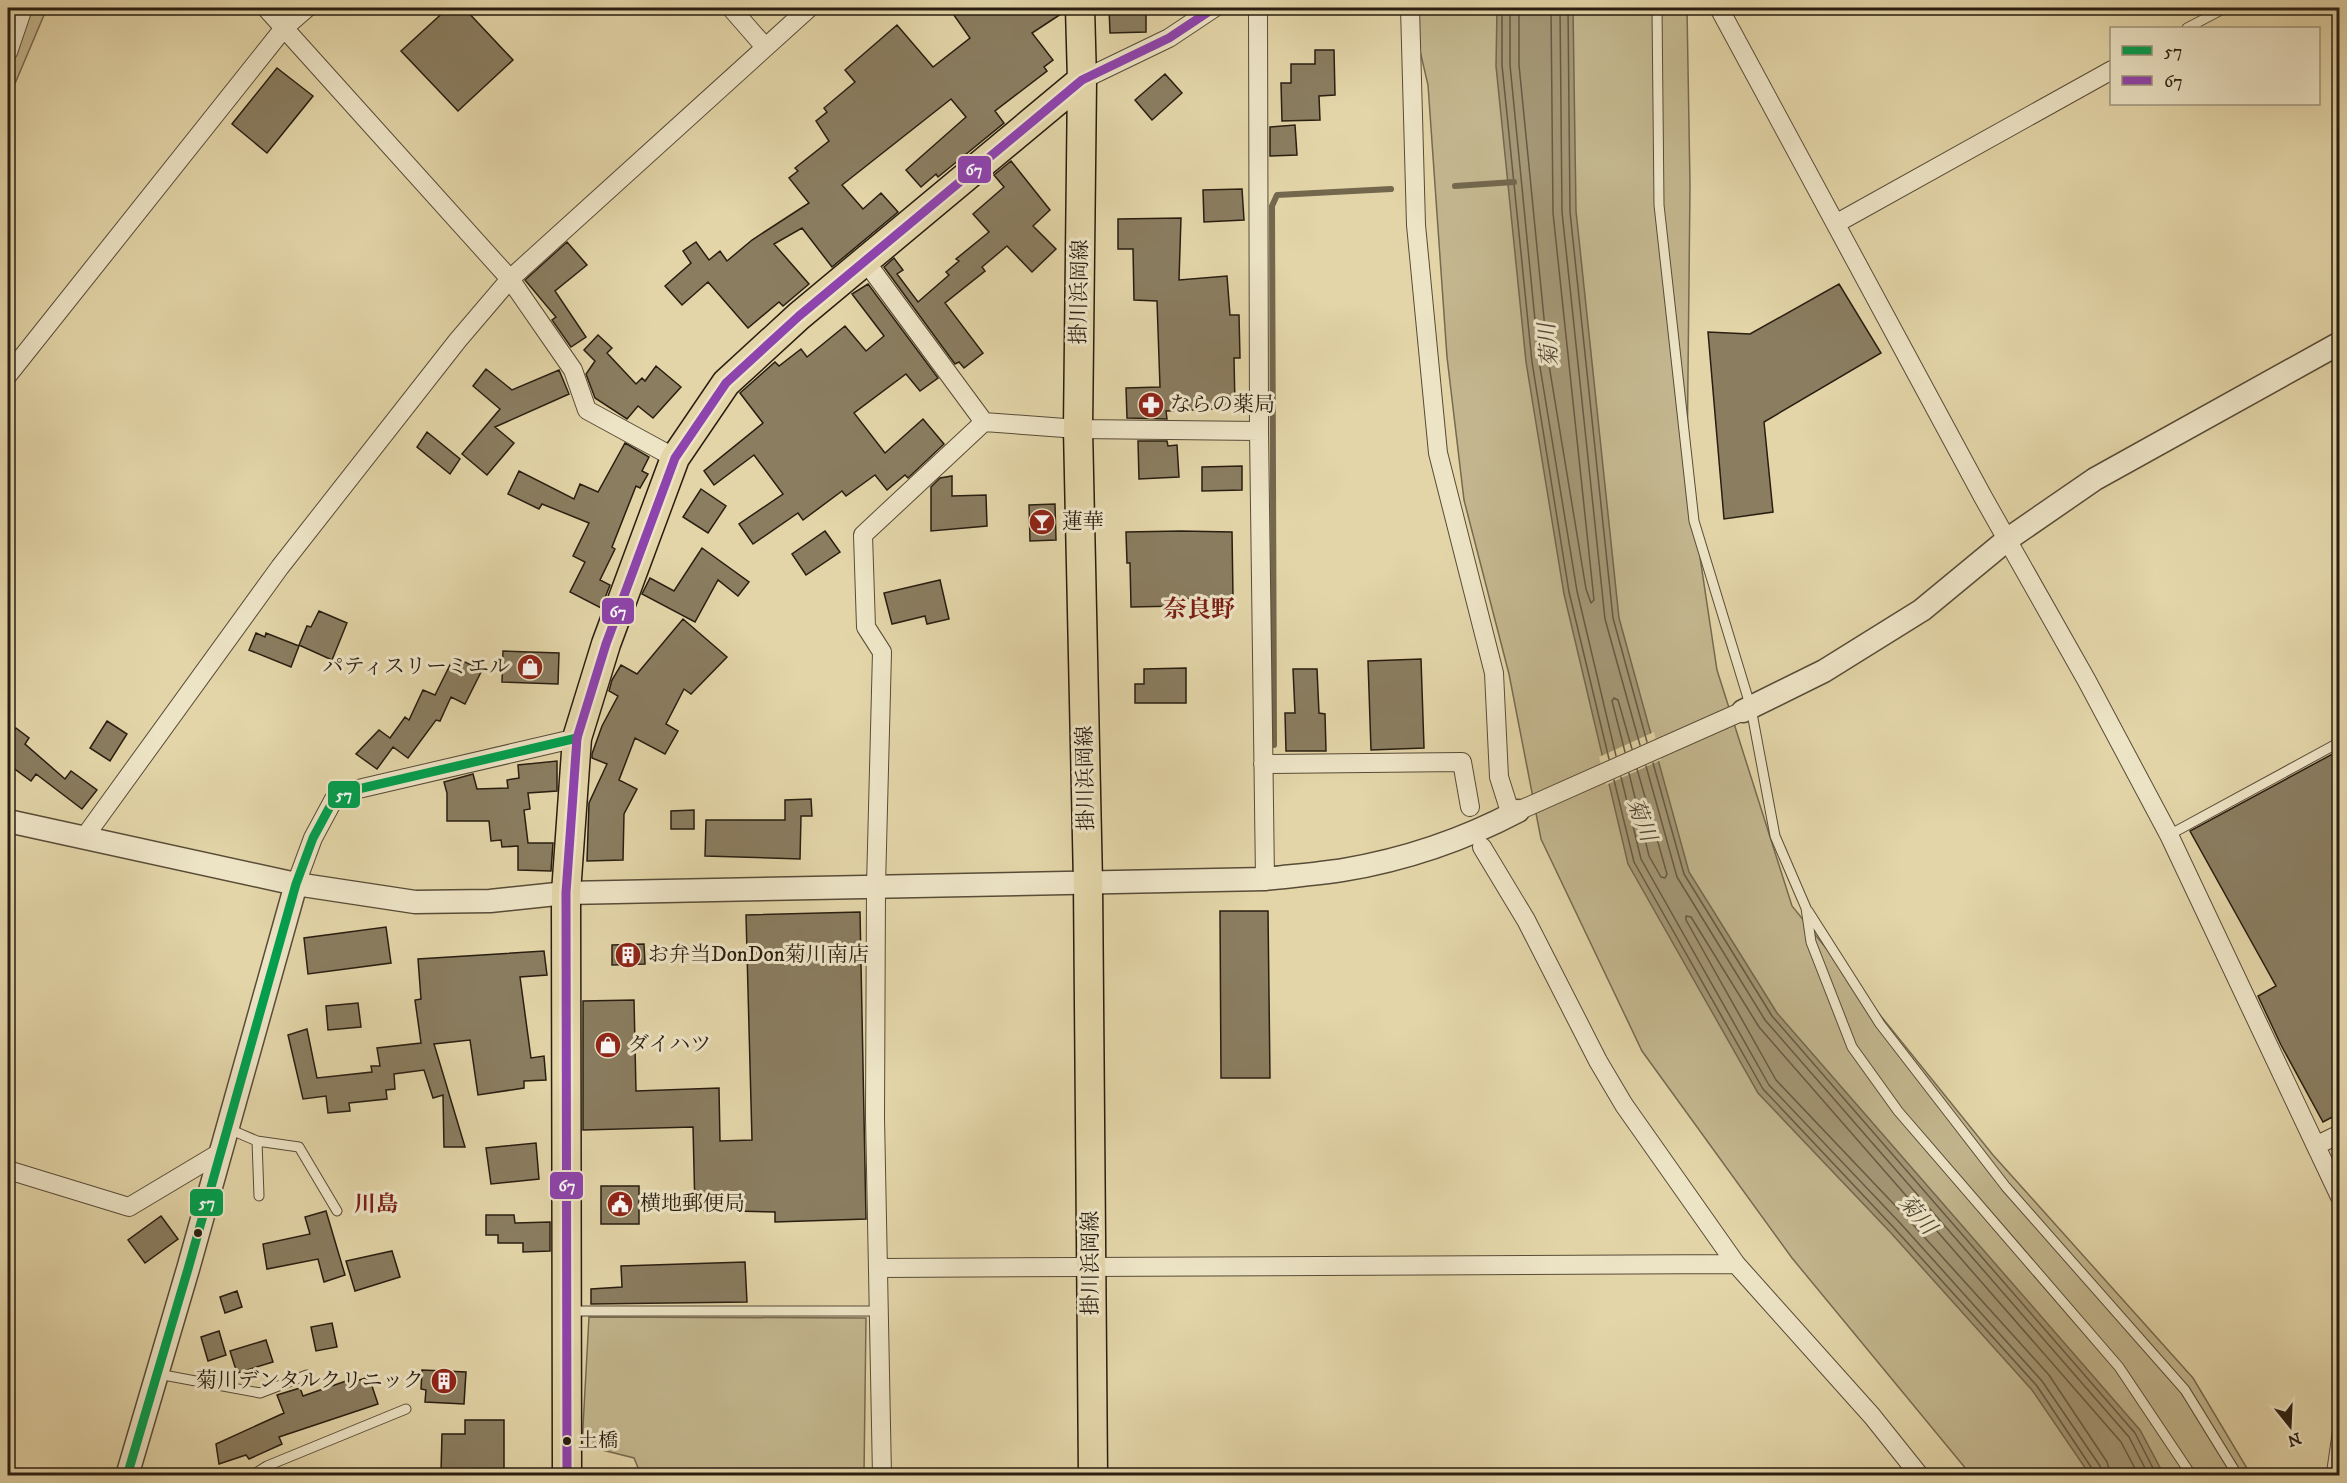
<svg xmlns="http://www.w3.org/2000/svg" width="2347" height="1483" viewBox="0 0 2347 1483" font-family="'IM FELL DW Pica','Noto Serif JP',serif">
<style>
.green{fill:#c3b68e;stroke:#766a50;stroke-width:1.5}
.water{fill:#a49775;stroke:#73674d;stroke-width:1.5}
.pier{fill:#e3d5a8}
.lines{fill:none;stroke-linecap:round;stroke-linejoin:round}
.shore{stroke:#665a43;stroke-width:1.5}
.stream{stroke:#73674d;stroke-width:6}
.building{fill:#8a7d60;stroke:#291e11;stroke-width:1.5}
.service-casing{stroke:#584c37;stroke-width:11}
.minor-casing{stroke:#584c37;stroke-width:20}
.tertiary-casing{stroke:#584c37;stroke-width:25}
.primary-casing{stroke:#291e11;stroke-width:31}
.service{stroke:#ede4c6;stroke-width:9}
.minor{stroke:#ede4c6;stroke-width:18}
.tertiary{stroke:#ede4c6;stroke-width:22}
.primary{stroke:#e3d5a8;stroke-width:28}
.bus-1-casing{stroke:#ede4c6;stroke-width:14}
.bus-2-casing{stroke:#ede4c6;stroke-width:14}
.bus-1{stroke:#029f4e;stroke-width:9}
.bus-2{stroke:#8e44ad;stroke-width:9}
.bus-dot{fill:#291e11;stroke:#ede4c6;stroke-width:2}
.labels{text-anchor:middle;dominant-baseline:central;stroke-width:6;stroke-linejoin:round;paint-order:stroke}
.bus-label{font-size:20px;fill:#291e11;stroke:#ede4c6;text-anchor:start}
.street-label{font-size:21px;fill:#291e11;stroke:#ede4c6}
.poi-label{font-size:21px;fill:#291e11;stroke:#ede4c6;text-anchor:start}
.water-label{font-size:22px;font-style:italic;fill:#544834;stroke:#ede4c6}
.neighbourhood-label{font-size:22px;font-weight:bold;fill:#7a1f14;stroke:#ede4c6}
.quarter-label{font-size:24px;font-weight:bold;fill:#7a1f14;stroke:#ede4c6}
.line-badge{stroke:#ede4c6;stroke-width:2}
.badge-label{font-size:16px;text-anchor:middle;font-weight:bold;fill:#fff}
</style>
<rect width="100%" height="100%" fill="#e3d5a8"/>
<filter id="stains"><feTurbulence type="fractalNoise" baseFrequency=".00333" numOctaves="4"/><feColorMatrix values="0 0 0 0 .2 0 0 0 0 .09 0 0 0 0 .02 0 0 0 .5 -.17"/></filter>
<radialGradient id="worn" r=".72"><stop offset=".6" stop-color="#630" stop-opacity="0"/><stop offset="1" stop-color="#630" stop-opacity=".3"/></radialGradient>
<!-- green -->
<path class="green" d="M8,8H47L8,100Z
M1410,8H1687L1690,185L1687,471L1717,670L1792,906L1993,1155L2193,1378L2251,1475H1971L1792,1258L1642,1051L1541,839L1509,674L1464,500L1447,357L1428,85Z
M589,1317L866,1318L864,1475H641L634,1458L582,1445Z"/>
<!-- water -->
<path class="water" d="M1497,8H1573L1576,211L1619,618L1689,872L1777,1013L2140,1430L2164,1475H2090L2032,1390L1891,1233L1758,1093L1628,864L1564,594L1526,362L1496,66Z"/>
<!-- pier -->
<path class="pier" d="M1654,732L1661,760L1606,785L1599,757Z"/>
<g class="lines">
<!-- shore -->
<path class="shore" d="M1502,8V65L1532,362L1569,592L1609,759
M1510,8V65L1539,361L1577,591L1616,756
M1519,8V65L1548,359L1586,589L1591,603L1594,600L1553,213L1551,8
M1560,8L1562,212L1605,619L1640,745
M1568,8L1570,212L1613,618L1647,742
M1625,752L1612,701L1614,698L1618,700L1632,749
M1653,763L1684,874L1772,1016L2135,1433L2157,1476
M1646,766L1677,877L1765,1020L2129,1437L2149,1476
M1629,773L1649,856L1661,877L1665,878L1667,874L1637,769
M1621,777L1641,859L1769,1085L1901,1224L2042,1381L2100,1466L2102,1476
M1614,780L1634,862L1763,1089L1895,1229L2037,1386L2093,1470L2094,1476
M2111,1476L2107,1462L2049,1375L1907,1218L1776,1080L1686,920V916L1691,917L1759,1027L2121,1442L2139,1476"/>
<!-- stream -->
<path class="stream" d="M1455,186L1514,182
M1274,745L1272,206L1277,195L1391,189"/>
</g>
<!-- building -->
<path class="building" d="M448,8H464L513,60L458,111L401,51Z
M949,8H1064V12L1032,33L1053,60L1044,67L1047,71L995,111L1004,123L938,177L936,174L921,187L906,170L966,117L951,99L842,185L863,209L881,193L898,212L832,267L802,228L774,244L809,284L783,306L779,302L748,328L708,282L682,305L665,286L691,263L683,251L696,242L709,260L720,251L727,261L752,240L809,203L789,178L798,171L795,168L829,141L816,121L827,112L824,108L855,82L845,70L897,25L933,67L970,38Z
M1109,8H1146V32L1110,33Z
M1315,50H1334L1335,95L1319,96L1320,120L1282,121L1281,83H1291V64H1315Z
M277,68L313,96L267,153L232,124Z
M1165,74L1182,93L1152,120L1135,100Z
M1295,125L1297,155L1270,156V127Z
M1011,161L1050,210L1033,226L1056,249L1032,272L1007,246L982,267L985,271L945,303L983,353L964,368L959,362L955,364L884,267L894,258L903,270L897,274L918,302L949,275L946,272L959,261L956,259L989,232L973,214L1004,187L994,175Z
M1242,189L1244,220L1204,222L1203,190Z
M1181,218L1179,280L1227,276L1230,315H1239L1240,358H1234L1235,408L1166,411L1167,419L1127,418L1126,388L1160,387L1157,301L1134,300L1133,249H1118V219Z
M567,242L587,265L555,291L586,337L571,347L552,320L556,317L525,280Z
M868,284L938,378L920,391L906,374L854,413L885,453L923,419L944,444L908,478L905,475L887,490L875,475L846,496L842,491L803,520L798,513L753,544L739,524L783,494L754,455L714,485L704,471L763,423L740,393L775,362L779,366L801,349L807,357L845,326L866,351L884,336L852,294Z
M1839,284L1881,353L1764,422L1773,512L1724,519L1708,332L1750,334Z
M598,335L612,348L607,353L636,384L642,378L645,381L656,366L681,387L653,418L638,406L627,419L595,398L586,374L595,361L584,350Z
M486,369L512,390L559,370L569,394L495,427L514,443L487,475L462,454L500,409L473,386Z
M427,432L460,459L450,474L417,447Z
M1138,441H1167L1168,446L1177,445L1179,477L1139,479Z
M625,443L649,457L642,471L648,474L640,488L636,486L612,547L615,549L600,580L610,585L601,608L570,592L585,562L573,556L589,523L542,504L539,509L508,494L519,471L574,499L580,484L598,492Z
M1242,466V490L1202,491V467Z
M952,476V496L986,495L987,526L931,531V487L940,478Z
M701,489L726,506L708,533L683,517Z
M1055,504L1056,540L1030,541L1029,505Z
M825,531L840,552L806,575L792,554Z
M1181,531L1232,532L1233,597L1179,599V606L1131,607L1130,563H1127L1126,532Z
M702,548L749,582L738,596L718,580L695,622L642,594L650,578L674,591Z
M940,580L949,619L927,624L925,616L892,624L884,593Z
M319,611L347,623L332,660L299,645L307,626L311,627Z
M683,619L727,657L691,694L684,689L666,724L678,731L665,754L635,738L619,780L637,789L624,814L623,860L587,861L589,803L607,764L592,758V754L602,726L618,696L609,691L612,680L621,665L637,674Z
M256,633L265,637L266,633L299,646L291,667L249,650Z
M503,651L559,653L558,684L502,682Z
M454,657L482,670L465,704L451,697L440,721L436,720L408,758L393,747L377,769L356,754L379,730L390,738L405,717L409,720L423,690L435,695Z
M1421,659L1424,748L1371,750L1368,661Z
M1186,668V703H1135V684H1144V669Z
M1293,669H1317L1319,713L1325,714L1326,751H1286L1285,713H1295Z
M107,721L127,734L110,761L90,748Z
M16,728L29,738L25,744L65,779L71,771L97,790L82,809L36,774L31,781L8,764V738Z
M2340,750V1113L2323,1122L2281,1045L2258,996L2276,986L2190,831Z
M557,761V791L528,793L530,809L524,810L528,843H553L551,871L518,870V846L502,847L501,840L491,841L489,821H447V793L444,782L473,774L477,789L508,788L507,780L519,778L518,765Z
M811,799L812,816H801L800,859L705,856L706,820H785V800Z
M694,810V829H671V811Z
M1220,911H1268L1270,1078H1221Z
M860,912L866,1219L775,1222V1212L695,1210L693,1127L583,1130V1001L634,1000L636,1091L719,1088L720,1141L752,1140L746,915Z
M386,927L391,963L308,974L304,938Z
M644,944L645,964L612,965V945Z
M544,951L547,975L520,977L531,1058L544,1056L546,1080L524,1081V1088L478,1095L470,1040L434,1044L465,1147H444L443,1095L433,1098L424,1070L394,1074L395,1089L386,1090L387,1099L349,1103L350,1111L328,1113L326,1096L303,1099L288,1035L307,1029L317,1078L372,1072L371,1066H380L377,1048L421,1043L415,1000L421,999L418,959Z
M358,1003L361,1027L328,1030L326,1006Z
M536,1143L539,1179L491,1184L486,1148Z
M601,1186H639V1224H601Z
M326,1211L345,1275L324,1282L318,1259L267,1269L263,1244L310,1234L305,1217Z
M486,1215H514L515,1223L550,1222V1251L523,1252V1243H498V1235H486Z
M161,1216L178,1239L145,1263L128,1240Z
M392,1251L400,1277L355,1291L346,1261Z
M745,1262L747,1302L591,1304V1289L622,1287L621,1266Z
M237,1291L242,1307L225,1313L220,1297Z
M332,1323L337,1347L316,1351L311,1327Z
M219,1331L226,1355L208,1361L201,1337Z
M266,1340L273,1362L237,1373L230,1351Z
M422,1370L466,1372L464,1404L425,1402L426,1390L421,1389Z
M369,1377L378,1404L279,1437L282,1444L249,1459L246,1455L219,1464L216,1444L284,1413L277,1395L300,1388L303,1396L349,1380L350,1383Z
M465,1420H504V1472H441L442,1434H465Z"/>
<g class="lines">
<defs>
<path id="service" d="M1657,8L1659,205L1694,521L1751,708L1775,836L1806,908L1811,942L1852,1047L1898,1111L2119,1367L2192,1476
M2187,28L2225,8
M2169,835L2340,742
M1808,911L1880,1024L2006,1187L2185,1390L2238,1476
M229,1129L257,1141L299,1147L337,1211
M257,1141L259,1196
M571,1311H880
M158,1374L260,1393L307,1375
M251,1476L267,1466L406,1409
M2331,1476L2340,1414"/>
<path id="minor" d="M266,8L510,279L573,370L587,410L675,458
M731,8L765,47
M1258,8L1259,431L1265,879
M1410,8L1416,225L1438,453L1494,673L1499,777L1511,815
M1719,8L1983,497L2087,681L2169,835L2340,1197
M8,52L23,8
M1082,80L1169,38L1214,8
M1837,223L2112,70
M866,262L984,422L1078,429L1259,431
M8,375L284,28L307,8
M1263,764L1462,762L1470,807
M1518,811L1743,711
M83,839L280,567L458,340L510,279L809,8
M1482,847L1526,920L1598,1061L1624,1105L1736,1264L1872,1416L1920,1476
M296,884L313,838L334,799L354,790L577,738
M2317,1145L2340,1134
M8,1170L129,1207L221,1152
M880,1268L1736,1264
M882,1476L875,1117L876,886L882,652L866,627L863,535L984,422"/>
<path id="tertiary" d="M1743,711L1824,671L1922,610L2008,539L2095,479L2340,343
M8,821L296,884L415,902L490,901L566,893L1265,879C1291,876 1317,874 1343,870C1403,860 1465,839 1518,811
M127,1476L188,1269L296,884"/>
<path id="primary" d="M1080,8L1082,80L1078,429L1088,883L1093,1476
M567,1476L566,893L577,738L606,644L675,458L726,383L799,316L1082,80"/>
</defs>
<!-- service casing -->
<use href="#service" class="service-casing"/>
<!-- minor casing -->
<use href="#minor" class="minor-casing"/>
<!-- tertiary casing -->
<use href="#tertiary" class="tertiary-casing"/>
<!-- primary casing -->
<use href="#primary" class="primary-casing"/>
<!-- service -->
<use href="#service" class="service"/>
<!-- minor -->
<use href="#minor" class="minor"/>
<!-- tertiary -->
<use href="#tertiary" class="tertiary"/>
<!-- primary -->
<use href="#primary" class="primary"/>
<defs>
<path id="bus-1" d="M127,1476L188,1269L296,884L313,838L334,799L354,790L577,738"/>
<path id="bus-2" d="M567,1476L566,893L577,738L606,644L675,458L726,383L799,316L1082,80L1169,38L1214,8"/>
</defs>
<!-- bus-1 casing -->
<use href="#bus-1" class="bus-1-casing"/>
<!-- bus-2 casing -->
<use href="#bus-2" class="bus-2-casing"/>
<!-- bus-1 -->
<use href="#bus-1" class="bus-1"/>
<!-- bus-2 -->
<use href="#bus-2" class="bus-2"/>
</g>
<!-- icons -->
<defs>
<symbol id="pharmacy-disc" viewBox="-11 -11 22 22"><circle r="9.5" fill="#8f2418" stroke="#ede4c6"/><path d="M-2-6h4v4h4v4h-4v4h-4v-4h-4v-4h4Z" fill="#fff"/></symbol>
<symbol id="bar-disc" viewBox="-11 -11 22 22"><circle r="9.5" fill="#8f2418" stroke="#ede4c6"/><path d="M-6-5H6L.8 .8V4.5H3.5V6h-7V4.5H-.8V.8Z" fill="#fff"/></symbol>
<symbol id="shop-disc" viewBox="-11 -11 22 22"><circle r="9.5" fill="#8f2418" stroke="#ede4c6"/><path d="M-5-2.5h2.3a2.7 3.5 0 0 1 5.4 0H5L5.5 6h-11ZM-1.5-2.5h3a1.5 2.3 0 0 0-3 0Z" fill="#fff"/></symbol>
<symbol id="building-disc" viewBox="-11 -11 22 22"><circle r="9.5" fill="#8f2418" stroke="#ede4c6"/><path d="M-4-6H4V6H1V3H-1V6H-4ZM-2.5-4.3h1.7v1.8h-1.7ZM.8-4.3h1.7v1.8H.8ZM-2.5-1h1.7V.8h-1.7ZM.8-1h1.7V.8H.8Z" fill="#fff"/></symbol>
<symbol id="civic-disc" viewBox="-11 -11 22 22"><circle r="9.5" fill="#8f2418" stroke="#ede4c6"/><path d="M-.6-6.5H3V-4.5H.6V-3L4-1V1h2V6H-6V1h2V-1L-.6-3ZM-1.2 2.5V6h2.4V2.5Z" fill="#fff"/></symbol>
</defs>
<g fill-rule="evenodd">
<use href="#pharmacy-disc" x="1136" y="390" width="30" height="30"/>
<use href="#bar-disc" x="1027" y="507" width="30" height="30"/>
<use href="#shop-disc" x="515" y="652" width="30" height="30"/>
<use href="#building-disc" x="613" y="940" width="30" height="30"/>
<use href="#shop-disc" x="593" y="1030" width="30" height="30"/>
<use href="#civic-disc" x="605" y="1189" width="30" height="30"/>
<use href="#building-disc" x="429" y="1366" width="30" height="30"/>
</g>
<!-- markers -->
<g class="bus-dot">
<circle cx="198" cy="1233" r="5"/>
<circle cx="567" cy="1441" r="5"/>
</g>
<g class="labels">
<!-- bus labels -->
<g class="bus-label">
<text x="578" y="1441">土橋</text>
</g>
<!-- street labels -->
<g class="street-label">
<text transform="translate(1080 292) rotate(-89)">掛川浜岡線</text>
<text transform="translate(1086 778) rotate(-91)">掛川浜岡線</text>
<text transform="translate(1091 1263) rotate(-90)">掛川浜岡線</text>
</g>
<!-- poi labels -->
<g class="poi-label">
<text x="1170" y="405">ならの薬局</text>
<text x="1062" y="522">蓮華</text>
<text x="510" y="667" text-anchor="end">パティスリーミエル</text>
<text x="648" y="955">お弁当DonDon菊川南店</text>
<text x="628" y="1045">ダイハツ</text>
<text x="640" y="1204">横地郵便局</text>
<text x="424" y="1381" text-anchor="end">菊川デンタルクリニック</text>
</g>
<!-- water labels -->
<g class="water-label">
<text transform="translate(1549 345) rotate(-95)">菊川</text>
<text transform="translate(1641 820) rotate(69)">菊川</text>
<text transform="translate(1917 1215) rotate(49)">菊川</text>
</g>
<!-- neighbourhood labels -->
<g class="neighbourhood-label">
<text x="376" y="1204">川島</text>
</g>
<!-- quarter labels -->
<g class="quarter-label">
<text x="1199" y="610">奈良野</text>
</g>
</g>
<g class="line-badge">
<rect x="957" y="155" width="35" height="29" rx="6" fill="#8e44ad"/>
<rect x="601" y="597" width="34" height="28" rx="6" fill="#8e44ad"/>
<rect x="327" y="780" width="34" height="29" rx="6" fill="#029f4e"/>
<rect x="549" y="1171" width="35" height="29" rx="6" fill="#8e44ad"/>
<rect x="189" y="1188" width="35" height="29" rx="6" fill="#029f4e"/>
</g>
<g class="badge-label">
<text x="974" y="175">67</text>
<text x="618" y="617">67</text>
<text x="344" y="800">57</text>
<text x="567" y="1191">67</text>
<text x="207" y="1208">57</text>
</g>
<!-- margin -->
<rect width="2347" height="1483" fill="none" stroke="#e3d5a8" stroke-width="30"/>
<rect x="9" y="9" width="2329" height="1465" fill="none" stroke="#291e11" stroke-width="3"/>
<rect x="15" y="15" width="2317" height="1453" fill="none" stroke="#291e11" stroke-width="1.5"/>
<!-- legend -->
<rect x="2110" y="27" width="210" height="78" fill="#ede4c6" stroke="#9f957e" stroke-width="1.5"/>
<rect x="2122" y="46" width="30" height="9" fill="#029f4e" stroke="#9f957e" stroke-width="1.5"/>
<text x="2164" y="57" font-size="18" fill="#291e11">57</text>
<rect x="2122" y="76" width="30" height="9" fill="#8e44ad" stroke="#9f957e" stroke-width="1.5"/>
<text x="2164" y="87" font-size="18" fill="#291e11">67</text>
<!-- north arrow -->
<g transform="translate(2290 1426) rotate(162)" stroke="#ede4c6" stroke-width="4.5" paint-order="stroke">
<path d="M0-4.5L10 22L0 15L-10 22Z" fill="#291e11"/>
<text y="-9" font-size="16" font-weight="bold" text-anchor="middle" fill="#291e11">N</text>
</g>
<rect width="100%" height="100%" filter="url(#stains)"/>
<rect width="100%" height="100%" fill="url(#worn)"/>
</svg>
